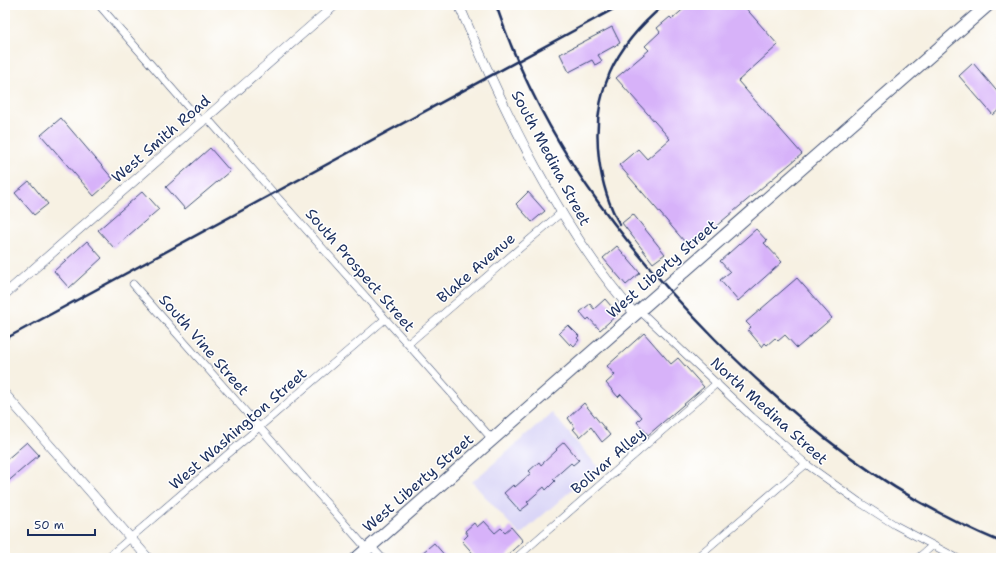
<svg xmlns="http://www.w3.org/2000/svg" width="1006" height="563" viewBox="0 0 1006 563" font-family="'Shantell Sans',sans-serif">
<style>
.built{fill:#dad6f7}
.building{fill:#d7b2f9}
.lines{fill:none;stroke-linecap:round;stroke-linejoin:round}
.minor-casing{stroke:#3c4c72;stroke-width:8}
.tertiary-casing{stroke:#3c4c72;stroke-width:10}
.trunk-casing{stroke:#3c4c72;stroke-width:14}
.minor{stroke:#fff;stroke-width:7}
.tertiary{stroke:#fff;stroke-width:9}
.trunk{stroke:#fff;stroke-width:12}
.rail{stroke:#1b2f5e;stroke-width:2.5}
.labels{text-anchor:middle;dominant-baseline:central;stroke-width:3;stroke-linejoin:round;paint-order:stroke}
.street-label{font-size:15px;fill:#1b2f5e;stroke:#fff}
</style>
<rect width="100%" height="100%" fill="#fff"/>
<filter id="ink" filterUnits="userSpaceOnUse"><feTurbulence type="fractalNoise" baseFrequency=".025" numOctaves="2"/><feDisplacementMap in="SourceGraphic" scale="8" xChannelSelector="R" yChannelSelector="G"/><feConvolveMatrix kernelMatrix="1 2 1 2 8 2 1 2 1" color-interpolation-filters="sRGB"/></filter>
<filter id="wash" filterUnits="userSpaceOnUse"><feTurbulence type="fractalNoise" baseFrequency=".012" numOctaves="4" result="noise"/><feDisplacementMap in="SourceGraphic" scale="16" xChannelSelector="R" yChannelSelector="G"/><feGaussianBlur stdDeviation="0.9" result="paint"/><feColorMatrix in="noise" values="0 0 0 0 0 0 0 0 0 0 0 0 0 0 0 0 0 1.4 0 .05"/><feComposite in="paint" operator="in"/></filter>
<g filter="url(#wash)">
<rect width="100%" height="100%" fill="#f7f1e3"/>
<!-- built -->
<path class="built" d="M552,413L598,467L520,535L472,482Z"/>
<g id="blocks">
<!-- building -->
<path class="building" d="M688,5H743L778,45L738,81L802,154L690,248L619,165L638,149L647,159L670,139L616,78L649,50L645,46L660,32L657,28L670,17L672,19Z
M612,27L620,43L598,55L602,61L595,65L592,60L569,72L560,54Z
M973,63L1001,96V108L993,115L959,76Z
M61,118L113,179L94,196L41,135Z
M210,148L230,171L185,209L166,187Z
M29,181L48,204L34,215L15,193Z
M143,191L159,209L114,248L98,230Z
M528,192L545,211L532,222L516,204Z
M633,214L665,254L653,263L622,223Z
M756,229L767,241L764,243L782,262L738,301L720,280L730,272L720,261Z
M87,241L102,258L69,288L54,271Z
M617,246L640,273L626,285L603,258Z
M797,278L832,318L797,348L785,335L778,341L775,338L767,345L765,343L762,347L748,330L751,327L746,322Z
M605,299L618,314L600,330L589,318L587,320L580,312L590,304L594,309Z
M568,325L579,336L577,338L579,340L574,346L571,343L570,345L559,333Z
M644,333L671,364L678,358L704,387L648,435L637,422L642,417L621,394L618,397L606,383L615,375L607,366Z
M584,403L610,435L602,442L591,427L580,437L573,429L575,428L568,418Z
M27,442L39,455L5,484V461Z
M564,442L579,460L573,465L571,463L553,479L555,481L546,490L544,487L527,502L529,504L520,511L504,493L513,485L515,487L531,473L529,471L539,462L541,465L557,450L556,449Z
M484,521L495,533L501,528L505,532L511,527L523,541L504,558H477L462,541L468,535L465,531L474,523L477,527Z
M434,543L447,558H416Z"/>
</g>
</g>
<g filter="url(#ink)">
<use href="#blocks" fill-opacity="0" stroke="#3c4c72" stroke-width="1"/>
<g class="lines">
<defs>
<path id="minor" d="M99,5L202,123
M207,118L492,439
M133,284L367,549
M639,310L752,417L806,464L859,502L895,525L957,558
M408,344L562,212
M371,546L382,558
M107,558L385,319
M516,558L717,383
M696,558L806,464
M918,558L932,546"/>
<path id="tertiary" d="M459,5C503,109 560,229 635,314
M5,294L335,5
M5,394L148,558"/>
<path id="trunk" d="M357,558L988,5"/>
</defs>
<!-- minor casing -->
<use href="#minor" class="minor-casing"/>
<!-- tertiary casing -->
<use href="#tertiary" class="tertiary-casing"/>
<!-- trunk casing -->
<use href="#trunk" class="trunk-casing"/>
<!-- minor -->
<use href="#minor" class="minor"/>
<!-- tertiary -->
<use href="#tertiary" class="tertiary"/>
<!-- trunk -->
<use href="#trunk" class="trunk"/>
<!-- rail -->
<path class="rail" d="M496,5C541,138 618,240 715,339C802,426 886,494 1001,542
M620,225C608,204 602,183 599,159C591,93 614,47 664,5
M5,339L621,5"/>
</g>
</g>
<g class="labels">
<!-- street labels -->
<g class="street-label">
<text transform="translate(161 139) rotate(-41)">West Smith Road</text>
<text transform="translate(551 158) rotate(62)">South Medina Street</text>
<text transform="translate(476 268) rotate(-41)">Blake Avenue</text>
<text transform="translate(662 269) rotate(-41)">West Liberty Street</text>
<text transform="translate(360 270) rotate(49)">South Prospect Street</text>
<text transform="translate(204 345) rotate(49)">South Vine Street</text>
<text transform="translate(769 411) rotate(42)">North Medina Street</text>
<text transform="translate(238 429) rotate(-41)">West Washington Street</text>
<text transform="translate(608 461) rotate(-41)">Bolivar Alley</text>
<text transform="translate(418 483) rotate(-41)">West Liberty Street</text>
</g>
</g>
<!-- margin -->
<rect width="1006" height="563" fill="none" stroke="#fff" stroke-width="20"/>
<!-- scale -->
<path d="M28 529v6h67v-6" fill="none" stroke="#1b2f5e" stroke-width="2"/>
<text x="34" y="529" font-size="12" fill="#1b2f5e" stroke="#ffffff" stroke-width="3" paint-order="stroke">50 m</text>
</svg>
